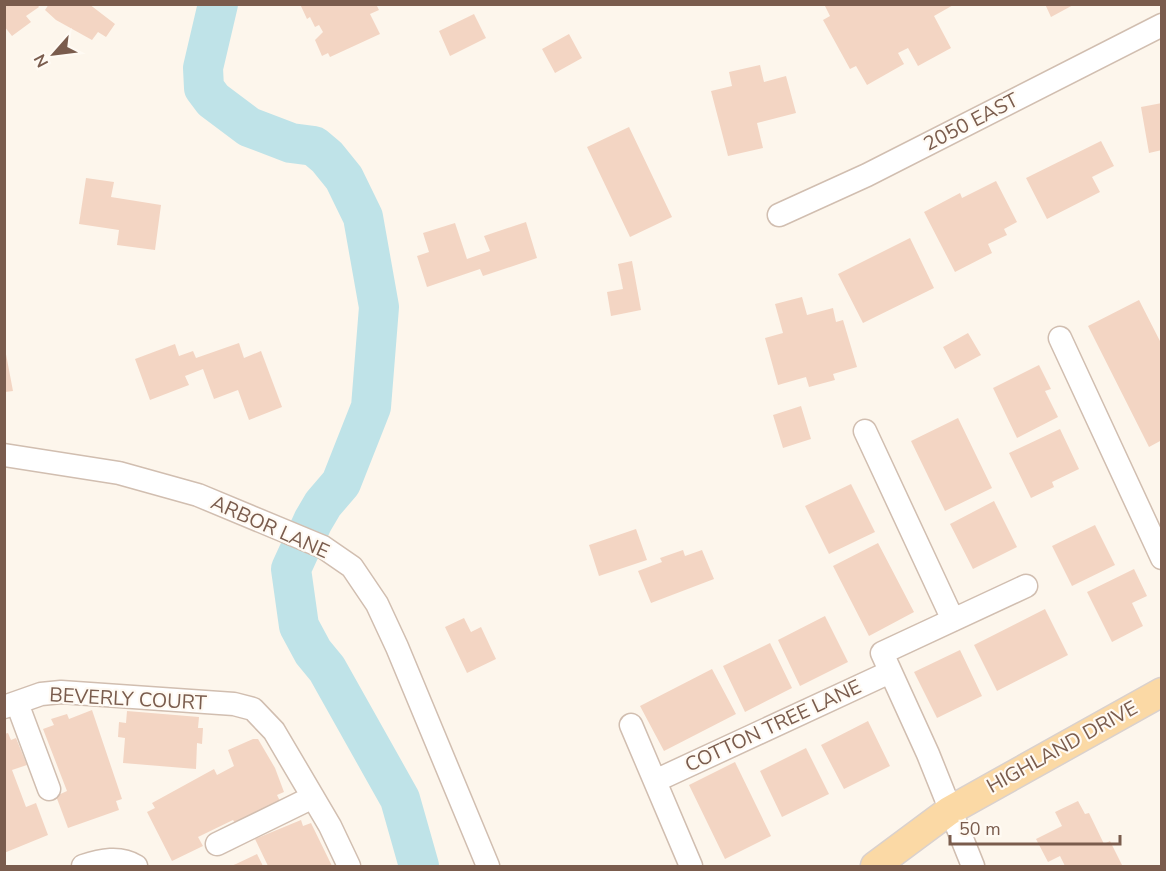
<svg xmlns="http://www.w3.org/2000/svg" width="1166" height="871" viewBox="0 0 1166 871" font-family="'Nunito Sans',sans-serif">
<style>
.lines{fill:none;stroke-linecap:round;stroke-linejoin:round}
.river{stroke:#bfe3e8;stroke-width:40}
.building{fill:#f3d5c3}
.minor-casing{stroke:#d1beb0;stroke-width:25}
.major-casing{stroke:#dad1cd;stroke-width:31}
.minor{stroke:#fff;stroke-width:22}
.major{stroke:#fbd9a5;stroke-width:28}
.labels{text-anchor:middle;dominant-baseline:central;stroke-width:4.5;stroke-linejoin:round;paint-order:stroke}
.street-label{font-size:20px;fill:#7a5c4d;stroke:#fffaf3}
</style>
<rect width="100%" height="100%" fill="#fdf6ec"/>
<g class="lines">
<!-- river -->
<path class="river" d="M218,4L203,68L204,88L213,100L249,127L291,143L314,146L327,157L344,178L363,217L379,307L371,407L341,483L323,504L313,521L291,569L299,626L313,652L327,669L400,799L419,866"/>
</g>
<!-- building -->
<path class="building" d="M4,4H37L39,7L26,16L31,22L12,36L4,26Z
M49,4H89L115,24L106,37L98,32L92,40L56,20L45,10Z
M300,4H376L379,10L370,14L380,34L330,57L328,53L322,56L315,40L323,32L319,25L315,27L310,17L307,19Z
M824,4H955L934,16L951,48L918,66L908,48L898,53L904,64L867,85L856,66L850,69L823,20L830,16Z
M1045,4H1075L1051,17Z
M474,14L486,38L450,56L439,31Z
M569,34L582,58L555,73L542,49Z
M760,65L764,82L786,76L796,113L757,123L763,148L728,156L711,91L732,86L729,72Z
M1162,103V150L1149,153L1141,107Z
M629,127L672,217L630,237L587,147Z
M1101,141L1114,166L1092,177L1100,192L1047,219L1026,178Z
M86,178L114,182L111,197L161,205L155,250L117,245L119,230L79,224Z
M996,181L1017,222L1004,229L1007,235L988,244L992,253L955,272L924,212L960,193L962,198Z
M526,222L537,258L483,276L480,269L427,287L417,256L429,252L423,233L455,223L467,259L490,251L484,236Z
M910,238L934,288L863,323L838,274Z
M632,261L641,310L611,316L607,292L623,289L618,264Z
M802,297L807,315L833,308L836,322L843,320L857,367L833,374L835,380L809,387L806,377L778,385L765,338L783,333L775,304Z
M1139,300L1162,345V440L1149,447L1088,326Z
M968,333L981,355L955,369L943,347Z
M239,343L244,358L261,351L282,407L249,420L238,390L214,399L203,369L185,376L189,385L150,400L135,359L175,344L179,356L193,351L196,358Z
M5,349L13,391L5,392Z
M1039,365L1051,389L1045,391L1058,417L1017,438L993,388Z
M801,406L811,439L783,448L773,415Z
M958,418L992,488L945,511L911,441Z
M1060,429L1079,469L1052,482L1054,487L1031,498L1009,453Z
M851,484L875,532L829,554L805,506Z
M994,501L1017,547L973,569L950,524Z
M1095,525L1115,565L1072,586L1052,546Z
M636,529L647,560L599,576L589,545Z
M878,543L914,612L869,636L833,566Z
M683,550L685,556L702,550L714,579L651,603L638,571L662,562L660,558Z
M1134,569L1147,596L1132,603L1143,626L1112,642L1087,592Z
M1045,609L1068,655L997,691L974,645Z
M825,616L848,662L800,686L778,640Z
M464,618L471,632L481,627L496,659L467,673L445,627Z
M770,643L792,688L745,712L723,666Z
M960,650L982,696L937,718L914,672Z
M712,669L736,714L664,751L640,706Z
M92,710L122,799L116,801L119,810L68,828L56,796L67,791L43,729L54,725L51,719L67,714L69,719Z
M127,711L199,717L198,728H203L202,744L197,743L196,769L123,763L125,738L118,737L119,722L126,723Z
M868,721L890,766L844,789L821,745Z
M8,733L11,740L16,738L27,765L12,770L26,807L36,803L48,835L4,853V734Z
M253,739H258L275,768L284,792L277,795L280,801L235,823L233,820L198,837L203,846L172,861L147,812L155,808L152,803L214,769L217,775L234,766L228,750Z
M806,748L829,794L782,817L760,771Z
M735,762L771,836L725,859L689,785Z
M1078,801L1085,814L1089,813L1104,844L1110,841L1122,865L1065,866L1060,856L1048,862L1036,839L1062,826L1055,812Z
M301,820L303,826L311,823L332,866H268L255,839Z
M257,854L263,866H231L236,864Z"/>
<g class="lines">
<defs>
<path id="minor" d="M779,215L867,175L1162,25
M1060,338L1162,558
M865,431L953,620
M4,455L119,473L198,495L323,547L352,567L377,604L397,647L488,866
M17,703L49,789
M4,707L41,694L61,692L234,704L253,709L274,731L330,826L349,866
M631,725L691,866
M655,781L890,672
M217,844L313,797
M83,866C101,860 120,856 136,866
M973,866L928,754L882,653L1026,586"/>
<path id="major" d="M875,866L949,811L1162,692"/>
</defs>
<!-- minor casing -->
<use href="#minor" class="minor-casing"/>
<!-- major casing -->
<use href="#major" class="major-casing"/>
<!-- minor -->
<use href="#minor" class="minor"/>
<!-- major -->
<use href="#major" class="major"/>
</g>
<g class="labels">
<!-- street labels -->
<g class="street-label">
<text transform="translate(971 122) rotate(-27)">2050 EAST</text>
<text transform="translate(270 527) rotate(24)">ARBOR LANE</text>
<text transform="translate(128 699) rotate(3)">BEVERLY COURT</text>
<text transform="translate(773 726) rotate(-25)">COTTON TREE LANE</text>
<text transform="translate(1062 747) rotate(-29)">HIGHLAND DRIVE</text>
</g>
</g>
<!-- border -->
<rect width="1166" height="871" fill="none" stroke="#7a5c4d" stroke-width="12"/>
<!-- north arrow -->
<g transform="translate(54 54) rotate(242)" stroke="#fffaf3" stroke-width="4.5" paint-order="stroke">
<path d="M0-4.5L10 22L0 15L-10 22Z" fill="#7a5c4d"/>
<text y="-9" font-size="16" font-weight="bold" text-anchor="middle" fill="#7a5c4d">N</text>
</g>
<!-- scale -->
<path d="M950 835v9h170v-9" fill="none" stroke="#7a5c4d" stroke-width="3"/>
<text x="959" y="835" font-size="18" fill="#7a5c4d" stroke="#fffaf3" stroke-width="4.5" paint-order="stroke">50 m</text>
</svg>
